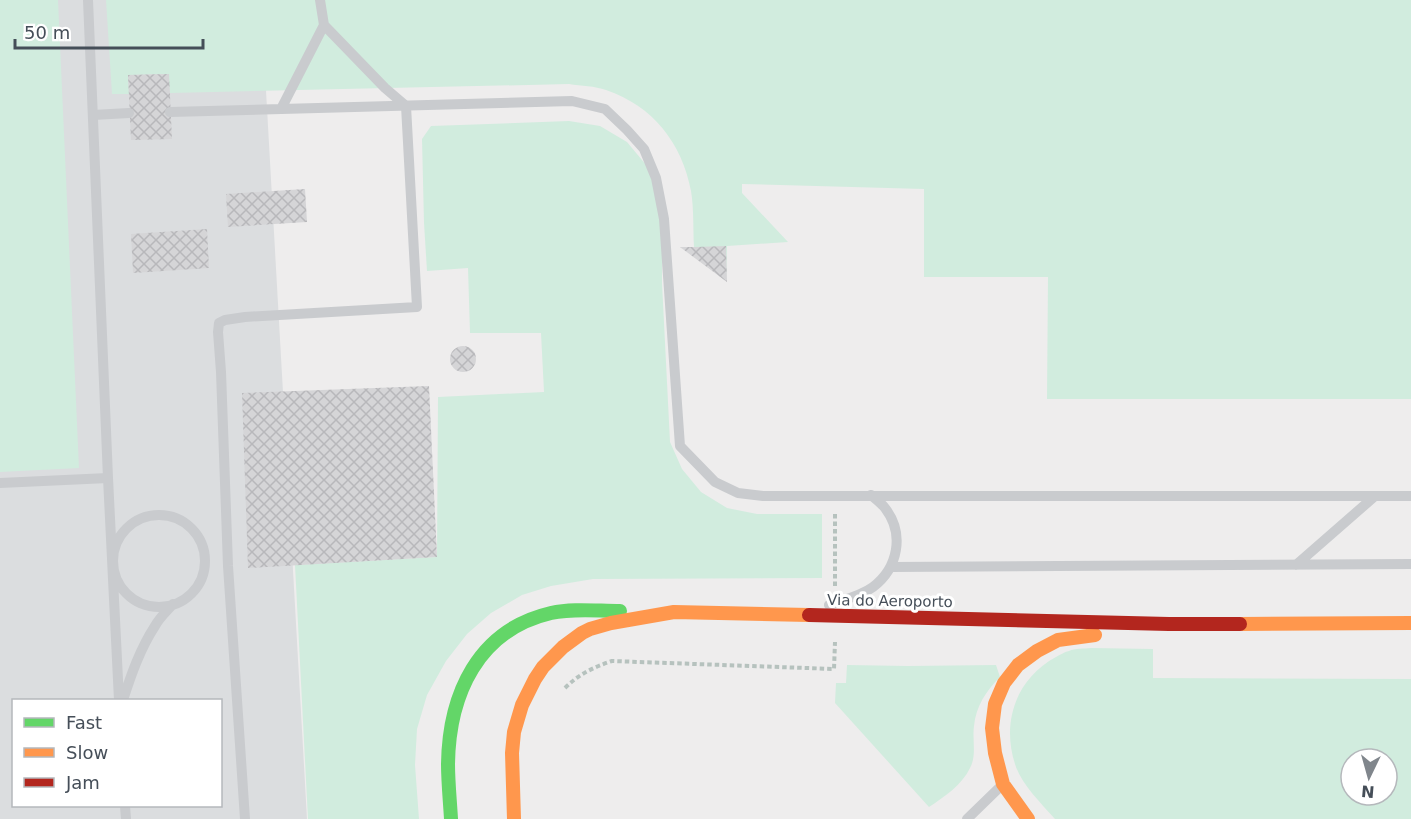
<svg xmlns="http://www.w3.org/2000/svg" width="1411" height="819" viewBox="0 0 1411 819" font-family="'DejaVu Sans',sans-serif">
<style>
.airport{fill:#dbdddf;fill-rule:evenodd}
.green{fill:#d1ecde;fill-rule:evenodd}
.building{fill:url(#building-cross-hatch)}
.lines{fill:none;stroke-linecap:round;stroke-linejoin:round}
.path{stroke:#b6c2be;stroke-width:4;stroke-dasharray:4.5 3;stroke-linecap:butt}
.lane{stroke:#c9cbce;stroke-width:10}
.fast{stroke:#63d668;stroke-width:14}
.slow{stroke:#ff974d;stroke-width:14}
.jam{stroke:#b3261e;stroke-width:14}
.labels{text-anchor:middle;dominant-baseline:central;stroke-width:6;stroke-linejoin:round;paint-order:stroke}
.street-label{font-size:15px;fill:#454e58;stroke:#fff}
</style>
<defs>
<pattern id="building-cross-hatch" width="8" height="8" patternUnits="userSpaceOnUse" patternTransform="scale(1.5)"><rect width="8" height="8" fill="#d5d5d7"/><path d="M0 0l8 8M0 8l8-8" fill="none" stroke="#b8b8bb"/></pattern>
</defs>
<rect width="100%" height="100%" fill="#eeeded"/>
<!-- airport -->
<path class="airport" d="M0,0H110L264,55L307,819H0ZM14,700H220V806H14Z"/>
<!-- green -->
<path class="green" d="M0,0H58L79,468L0,472Z
M106,0H1411V399H1047L1048,277H924V189L742,184V193L788,242L727,246V282L726,247H694C693,229 694,209 691,191C682,143 653,106 606,90C595,86 581,86 569,84L170,93L168,74L128,75L129,94H112Z
M569,121L600,126L627,142L647,166L658,196L662,246V283L670,442L682,469L701,492L727,508L757,514H822V578L593,579L551,586L522,595L491,613L467,634L446,661L427,695L417,729L415,765L419,819H308L295,565L437,557L438,397L544,392L541,333H470L468,268L427,271L424,223L422,139L431,126Z
M1091,648L1153,649V678L1411,679V819H1055C1041,803 1021,784 1015,764C1001,721 1017,678 1056,657C1060,655 1064,652 1069,651C1075,648 1084,649 1091,648ZM1351,759H1387V795H1351Z
M847,665L908,666L996,665L1000,677C986,691 976,706 974,726C972,740 977,755 970,768C962,785 944,797 929,807L835,703L836,683H846Z"/>
<!-- building -->
<path class="building" d="M169,74L172,139L131,140L128,75Z
M305,189L307,222L228,227L226,194Z
M207,229L209,268L133,273L131,234Z
M726,246L727,282L680,247H694Z
M450 359a13 13 0 1 1 26 0a13 13 0 1 1-26 0Z
M429,386L437,557L248,568L242,393Z"/>
<g class="lines">
<!-- path -->
<path class="path" d="M835,586V513
M565,688C579,674 594,667 612,661L834,669L835,642"/>
<!-- lane -->
<path class="lane" d="M88,0L108,478L119,700
M281,109L324,25
M170,112L572,101L605,109L627,130L644,149L656,178L664,219L680,446L715,482L738,493L763,496H1411
M93,115L129,113
M0,483L108,478
M113 561a46 46 0 1 1 92 0a46 46 0 1 1-92 0Z
M1296,565L1375,496
M891,567L1411,564
M829,605C843,600 861,596 873,587C898,568 905,534 885,508C881,503 876,499 871,495
M123,700C131,675 140,649 155,626C159,618 167,611 173,604
M125,806L126,819
M245,819L228,566L221,372L218,332L219,323L225,320L245,317L417,307L406,106L385,88L324,25L320,0
M967,819L1001,786"/>
<!-- fast -->
<path class="fast" d="M451,819C450,801 448,782 448,764C449,694 478,630 551,613C573,608 597,611 620,611"/>
<!-- slow -->
<path class="slow" d="M1240,624L1411,623
M514,819L512,753L514,732L522,705L535,679L543,667L563,647L582,633L590,629L611,623L674,612L809,615
M1028,819L1003,784L995,753L992,728L995,704L1004,683L1018,665L1037,651L1058,640L1095,635"/>
<!-- jam -->
<path class="jam" d="M809,615L1169,624H1240"/>
</g>
<g class="labels">
<!-- street labels -->
<g class="street-label">
<text transform="translate(890 601) rotate(1)">Via do Aeroporto</text>
</g>
</g>
<!-- legend -->
<rect x="12" y="699" width="210" height="108" fill="#ffffff" stroke="#b5b8bc" stroke-width="1.5"/>
<rect x="24" y="718" width="30" height="9" fill="#63d668" stroke="#b5b8bc" stroke-width="1.5"/>
<text x="66" y="729" font-size="18" fill="#454e58">Fast</text>
<rect x="24" y="748" width="30" height="9" fill="#ff974d" stroke="#b5b8bc" stroke-width="1.5"/>
<text x="66" y="759" font-size="18" fill="#454e58">Slow</text>
<rect x="24" y="778" width="30" height="9" fill="#b3261e" stroke="#b5b8bc" stroke-width="1.5"/>
<text x="66" y="789" font-size="18" fill="#454e58">Jam</text>
<!-- north arrow -->
<g transform="translate(1369 777) rotate(185)"><circle r="28" fill="#ffffff" stroke="#b5b8bc" stroke-width="1.5"/>
<path d="M0-4.5L10 22L0 15L-10 22Z" fill="#80868c"/>
<text y="-9" font-size="16" font-weight="bold" text-anchor="middle" fill="#454e58">N</text>
</g>
<!-- scale -->
<path d="M15 39v9h188v-9" fill="none" stroke="#454e58" stroke-width="3"/>
<text x="24" y="39" font-size="18" fill="#454e58" stroke="#ffffff" stroke-width="4.5" paint-order="stroke">50 m</text>
</svg>
